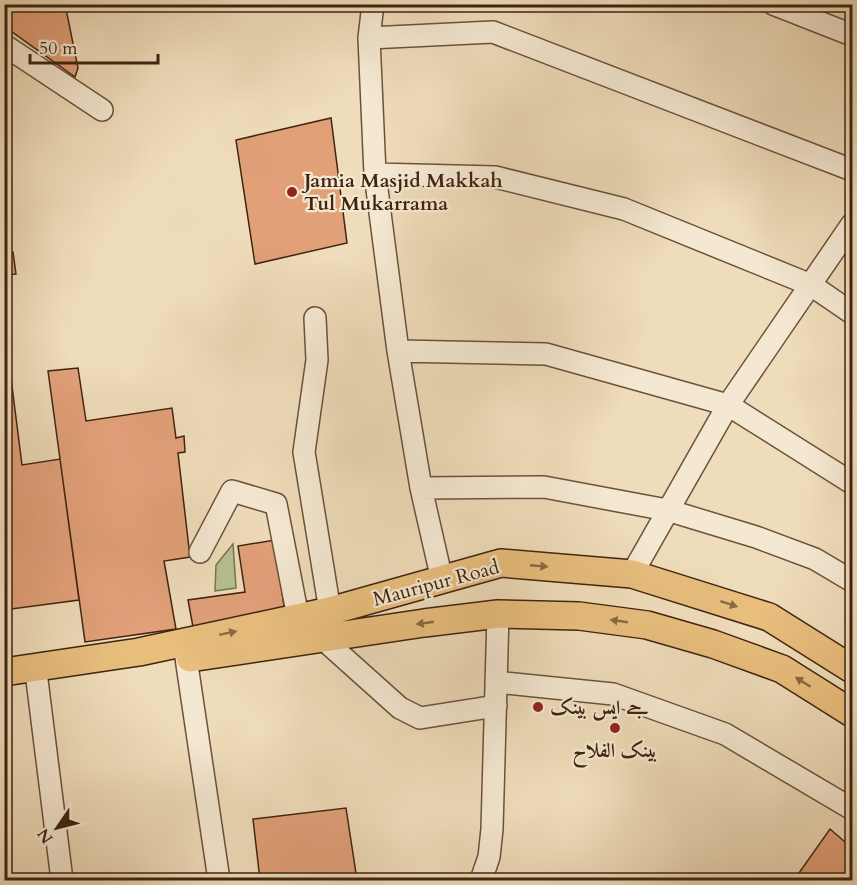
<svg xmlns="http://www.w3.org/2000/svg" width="857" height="885" viewBox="0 0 857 885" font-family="Cardo,Amiri,serif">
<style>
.green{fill:#b7c191;stroke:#7b7250;stroke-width:1.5}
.building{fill:#e2a079;stroke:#3f2410;stroke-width:1.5}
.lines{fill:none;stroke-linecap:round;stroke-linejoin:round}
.minor-casing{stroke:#6b523a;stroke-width:24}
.major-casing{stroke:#3f2410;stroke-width:30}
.minor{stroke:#f5e8d2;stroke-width:21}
.major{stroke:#e8be7d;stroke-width:27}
.oneway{fill:#8b6941}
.poi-dot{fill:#8f2418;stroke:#f5e8d2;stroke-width:2}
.labels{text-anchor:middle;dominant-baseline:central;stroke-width:4.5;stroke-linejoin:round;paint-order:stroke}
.poi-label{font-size:20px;font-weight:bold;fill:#3f2410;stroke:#f5e8d2;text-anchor:start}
.street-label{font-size:20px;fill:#3f2410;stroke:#f5e8d2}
</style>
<rect width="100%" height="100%" fill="#efdcba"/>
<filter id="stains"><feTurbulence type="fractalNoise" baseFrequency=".00333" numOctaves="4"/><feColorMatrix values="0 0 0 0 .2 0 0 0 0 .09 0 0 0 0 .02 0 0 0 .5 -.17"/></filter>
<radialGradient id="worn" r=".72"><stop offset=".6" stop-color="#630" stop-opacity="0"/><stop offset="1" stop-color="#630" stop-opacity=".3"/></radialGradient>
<!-- green -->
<path class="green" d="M233,544L236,588L215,591L216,565Z"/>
<!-- building -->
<path class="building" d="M4,4H65L78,68L75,77L4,26Z
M331,118L347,243L255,264L236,140Z
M13,252L16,274L4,275V253Z
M4,323L22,465L60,459L79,600L4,610Z
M78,368L86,421L172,408L176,438L184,436L185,452L178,453L190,557L164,561L176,629L85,642L48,371Z
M275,540L285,614L193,627L188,600L245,592L238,546Z
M346,808L357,880H260L253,819Z
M830,829L852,848V880H794Z"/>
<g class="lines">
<defs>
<path id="minor" d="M373,4L369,38L375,174L398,351L421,488L442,580
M773,4L852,35
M369,38L493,32L852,170
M4,45L102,110
M375,174L495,177L624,209L811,285L852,313
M315,318L317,360L304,452L330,611
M398,351L546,354L728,405L852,483
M421,488L544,487L667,510L756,537L815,559L852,581
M200,552L232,491L276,504L298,617
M632,574L728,405L852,224
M323,639L400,708L420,718L496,706
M186,658L219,880
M37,680L62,880
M496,682L613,694L725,734L852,809
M481,880L489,857L492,829L498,614"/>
<path id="major" d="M190,658L424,623L498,614L579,616L647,625L713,644L782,669L852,713
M4,672L139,652L330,611L501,563L632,574L769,617L852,669"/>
</defs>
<!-- minor casing -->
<use href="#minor" class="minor-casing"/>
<!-- major casing -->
<use href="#major" class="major-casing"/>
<!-- minor -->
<use href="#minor" class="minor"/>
<!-- major -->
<use href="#major" class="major"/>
</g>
<!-- one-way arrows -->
<defs><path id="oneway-solid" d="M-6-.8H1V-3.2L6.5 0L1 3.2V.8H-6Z" transform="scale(1.5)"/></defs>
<g class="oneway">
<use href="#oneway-solid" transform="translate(539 566) rotate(5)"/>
<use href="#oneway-solid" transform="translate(729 604) rotate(18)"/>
<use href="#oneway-solid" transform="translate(619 621) rotate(-172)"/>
<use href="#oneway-solid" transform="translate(425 623) rotate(172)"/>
<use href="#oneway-solid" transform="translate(228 633) rotate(-12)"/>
<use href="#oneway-solid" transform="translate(803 682) rotate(-148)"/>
</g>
<!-- markers -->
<g class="poi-dot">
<circle cx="292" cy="192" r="6"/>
<circle cx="538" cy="707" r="6"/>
<circle cx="615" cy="728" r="6"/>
</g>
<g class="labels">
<!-- poi labels -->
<g class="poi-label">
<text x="304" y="180">Jamia Masjid Makkah<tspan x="304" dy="23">Tul Mukarrama</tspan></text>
<text x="550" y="707">جے ایس بینک</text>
<text x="615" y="750" text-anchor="middle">بینک الفلاح</text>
</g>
<!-- street labels -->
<g class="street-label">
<text transform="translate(436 583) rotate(-15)">Mauripur Road</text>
</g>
</g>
<!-- margin -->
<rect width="857" height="885" fill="none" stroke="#efdcba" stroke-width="24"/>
<rect x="6" y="6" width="845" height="873" fill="none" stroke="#3f2410" stroke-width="3"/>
<rect x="12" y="12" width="833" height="861" fill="none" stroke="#3f2410" stroke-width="1.5"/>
<!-- north arrow -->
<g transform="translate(57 828) rotate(235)" stroke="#f5e8d2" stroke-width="4.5" paint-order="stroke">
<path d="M0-4.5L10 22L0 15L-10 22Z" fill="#3f2410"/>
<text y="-9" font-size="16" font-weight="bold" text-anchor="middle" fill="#3f2410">N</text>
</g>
<!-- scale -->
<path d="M30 54v9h128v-9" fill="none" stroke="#3f2410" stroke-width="3"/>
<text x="39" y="54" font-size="18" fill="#3f2410" stroke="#f5e8d2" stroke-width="4.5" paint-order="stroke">50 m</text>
<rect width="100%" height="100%" filter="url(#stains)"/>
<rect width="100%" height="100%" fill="url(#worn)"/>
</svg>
